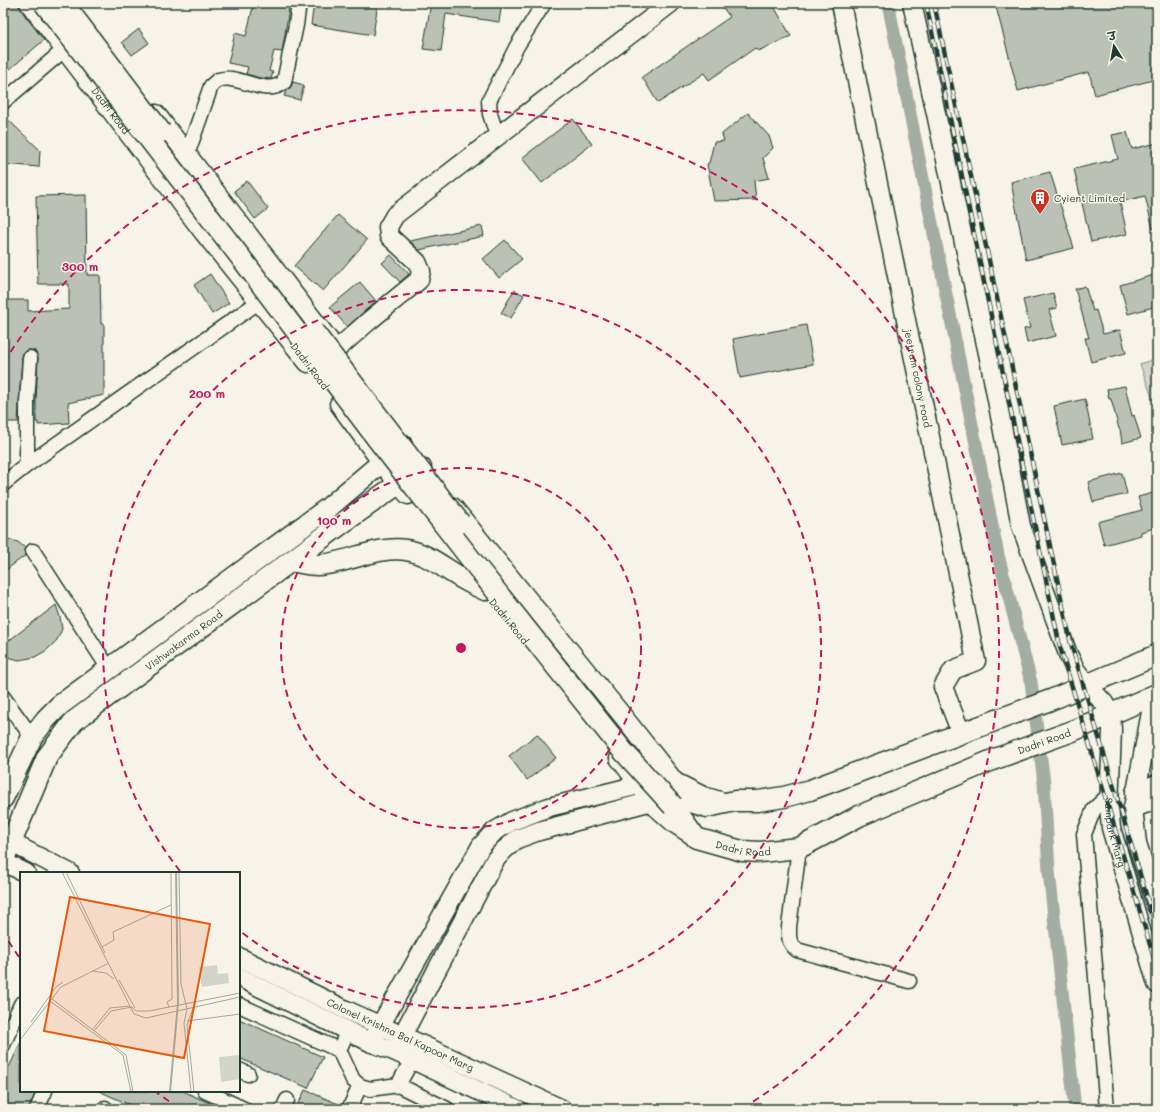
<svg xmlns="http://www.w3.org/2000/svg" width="1160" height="1112" viewBox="0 0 1160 1112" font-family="Mali,'Playpen Sans Deva',sans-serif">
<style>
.green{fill:#d3d5ca;stroke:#79897f}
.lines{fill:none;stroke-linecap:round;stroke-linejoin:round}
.canal{stroke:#a4ada3;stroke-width:13}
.building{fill:#bbc1b6;stroke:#1f3d34}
.minor-casing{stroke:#1f3d34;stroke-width:17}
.tertiary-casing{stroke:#1f3d34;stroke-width:21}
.secondary-casing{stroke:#1f3d34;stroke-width:23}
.minor{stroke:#f7f3e8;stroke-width:14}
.tertiary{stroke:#f7f3e8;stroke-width:18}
.secondary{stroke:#f7f3e8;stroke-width:20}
.rail-casing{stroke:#1f3d34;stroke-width:4.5}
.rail{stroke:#f7f3e8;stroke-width:3;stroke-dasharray:9;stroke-linecap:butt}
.secondary-bridge-casing{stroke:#1f3d34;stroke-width:23;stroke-linecap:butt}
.secondary-bridge{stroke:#f7f3e8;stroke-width:20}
.ring{fill:none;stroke:#c2185b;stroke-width:2;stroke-dasharray:7 5}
.labels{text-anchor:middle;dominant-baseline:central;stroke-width:3;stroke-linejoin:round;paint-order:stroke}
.street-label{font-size:10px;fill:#1f3d34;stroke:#f7f3e8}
.poi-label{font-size:10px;fill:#1f3d34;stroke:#f7f3e8;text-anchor:start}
.inset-river{fill:none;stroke:#a4ada3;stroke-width:2}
.inset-road{fill:none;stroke:#a1aaa0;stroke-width:1}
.view{fill:#e8590c;fill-opacity:0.15;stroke:#e8590c;stroke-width:2}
.inset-edge{fill:none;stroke:#1f3d34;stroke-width:2}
.centre{fill:#c2185b;stroke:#f7f3e8;stroke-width:2}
.ring-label{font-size:12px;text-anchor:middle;font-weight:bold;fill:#c2185b;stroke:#f7f3e8;stroke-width:3;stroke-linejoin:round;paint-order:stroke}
</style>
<rect width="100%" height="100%" fill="#f7f3e8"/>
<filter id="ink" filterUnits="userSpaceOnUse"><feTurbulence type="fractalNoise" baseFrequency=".025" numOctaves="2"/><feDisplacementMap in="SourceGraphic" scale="8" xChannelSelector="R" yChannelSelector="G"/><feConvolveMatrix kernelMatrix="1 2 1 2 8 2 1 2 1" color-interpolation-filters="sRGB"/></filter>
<g filter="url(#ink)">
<!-- green -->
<path class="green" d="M1157,358V411L1140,364Z"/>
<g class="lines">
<!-- canal -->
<path class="canal" d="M888,3L998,555L1031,682L1044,783L1049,871L1075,1109"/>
</g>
<!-- building -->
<path class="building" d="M3,3H17L26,17L44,40L3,75Z
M254,3H290L282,52L274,51L269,71L273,72L271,79L260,78L246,74L248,67L228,63L235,33L246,36Z
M314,3H378L373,35L311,25Z
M431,3H502L499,22L446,14L441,51L423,49Z
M719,3H772L791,36L758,51L755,48L709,80L704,73L658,103L642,77L730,17Z
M995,3H1157V79L1095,95L1089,72L1018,91Z
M139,29L149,43L132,55L122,42Z
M293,82L304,85L300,100L284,96L286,91L291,87Z
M748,113L769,136L773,148L763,158L769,178L754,181L756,200L714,201L707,164L709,163L714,142L724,141L722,134Z
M3,115L40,150L39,167L3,164Z
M573,119L592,144L542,183L522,158Z
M1127,132L1132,149L1157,143V228L1153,229L1145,196L1120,202L1127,234L1091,242L1074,169L1118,159L1112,135Z
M1050,172L1074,248L1026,260L1011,182Z
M247,181L268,209L255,219L234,191Z
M86,195L87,275H100L101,324H104V395L68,403L69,423L38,425V422H36V402L38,358L35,351L31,350H27L23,353L22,357L18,422H3V300H28V311L69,309V284H38L36,196Z
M338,215L367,240L323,291L294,266Z
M482,226L484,236L419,250L410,241Z
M505,240L522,259L499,278L483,259Z
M391,255L409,274L400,282L382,263Z
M210,274L229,303L212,314L194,285Z
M1157,274V306L1128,314L1120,285Z
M360,282L376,301L347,327L330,307Z
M1085,286L1093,311L1096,310L1103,334L1120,330L1126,353L1091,362L1085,338H1089L1075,289Z
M514,290L524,295L511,318L501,313Z
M1053,293L1057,308L1049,310L1056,336L1027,343L1024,329L1030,328L1023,300Z
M806,325L813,364L740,378L733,339Z
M1125,386L1132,416L1134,415L1141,438L1122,443L1120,429H1119L1111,399H1109L1107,389Z
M1085,399L1093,439L1062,445L1054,406Z
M1122,473L1127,494L1093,502L1088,482Z
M1157,492V527L1141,532V535L1104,545L1098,522L1142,510L1138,497Z
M3,538L18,542L25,548L26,555L3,572Z
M56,605L60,617L62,629L57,640L47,650L35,657L19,660L8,657L3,652V645Z
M537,734L556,758L527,780L509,756Z
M239,1019L323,1057L308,1088L239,1058Z
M21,1042V1091H36L29,1109H3V1080Z
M305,1090L341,1105V1109H296Z
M99,1091H183L222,1109H139Z"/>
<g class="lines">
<defs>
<path id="minor" d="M3,102L65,49
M497,136L490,114L489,101L517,46L544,3
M187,155L211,86L218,80C222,79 227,78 231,79C248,81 269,95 284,82L296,25L299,3
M27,465V402L30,358
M3,484L27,465L267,296
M33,551L109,669
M3,697L32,737
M799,848L789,927C789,938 788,942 797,950L909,981
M239,1005L339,1050
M348,1030L339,1050L353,1080L360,1086L370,1089L398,1085L447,1109
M3,1045L21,1004
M239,1070L248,1074
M398,1085L412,1060
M205,1091L244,1109
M105,1108L106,1109
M37,1109L45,1091
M283,1109L287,1100
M349,1109L360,1086
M1107,1109L1084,834L1094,809L1110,794"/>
<g id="tertiary">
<path id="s1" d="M29,3L204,233L308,363"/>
<path id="s2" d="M841,3L976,661L953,670L943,687L961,733"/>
<path id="s3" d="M912,3L989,358L1021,526L1068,654L1075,669L1087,685L1104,703L1111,715L1112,730L1109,807L1111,828L1157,984"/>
<path d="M156,114L329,340"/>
<path d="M336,350L370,320L419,280L421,271L417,262L389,236L388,227L395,215L671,3"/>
<path d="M339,404L382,463L408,495"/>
<path d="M453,507L626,720L675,782L703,796L720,801"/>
<path d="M1154,696L1133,808L1137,843L1157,907"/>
<path d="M619,758L657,808L675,824L692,835"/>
<path d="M1135,792L1157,784"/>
<path d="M1133,808L1157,800"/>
<path d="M12,843L70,873"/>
<path d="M3,862L26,873"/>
<path id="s4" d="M239,957L344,1009L562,1109"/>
<path d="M239,977L372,1043L394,1051L517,1109"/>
<path d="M372,1043L380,1026L481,846L495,831L512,821L549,807L639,785L647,779"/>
<path d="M394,1051L495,860L504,850L517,839L539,831L652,801L660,794"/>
</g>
<g id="secondary">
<path d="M291,561C300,563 309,565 318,565C346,564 378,545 406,550C427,553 445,569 463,579C470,583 478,587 485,590"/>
<path d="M3,798L32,737L46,719L60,705L328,508L402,445"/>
<path d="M678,798L707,807L735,801H758L784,797L810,790L1053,699L1157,655"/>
<path id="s5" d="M673,806L696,838L742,851L760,852L799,848L859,816L995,759L1070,732L1157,694"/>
<path id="s6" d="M3,862L47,757L74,721L344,522L421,468"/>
</g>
</defs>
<!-- minor casing -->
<use href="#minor" class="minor-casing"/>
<!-- tertiary casing -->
<use href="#tertiary" class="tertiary-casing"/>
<!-- secondary casing -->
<use href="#secondary" class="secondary-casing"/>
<!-- minor -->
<use href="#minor" class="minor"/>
<!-- tertiary -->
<use href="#tertiary" class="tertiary"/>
<!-- secondary -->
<use href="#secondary" class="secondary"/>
<defs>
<path id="rail" d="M926,3L1060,647L1157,968
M934,3L1071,644L1157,931"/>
</defs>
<!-- rail casing -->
<use href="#rail" class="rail-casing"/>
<!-- rail -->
<use href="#rail" class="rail"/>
<defs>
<path id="secondary-bridge" d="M44,3L245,263L378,440L473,562L623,751L673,806
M63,3L161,132
M313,331L460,523"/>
</defs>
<!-- secondary-bridge casing -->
<use href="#secondary-bridge" class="secondary-bridge-casing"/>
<!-- secondary-bridge -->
<use href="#secondary-bridge" class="secondary-bridge"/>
</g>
</g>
<!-- distance rings -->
<g class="ring">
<circle cx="461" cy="648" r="180"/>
<path d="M180 871A359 359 0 1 1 240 931"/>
<path d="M179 1108A539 539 0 0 1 156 1092M19 957A539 539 0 0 1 4 934M4 362A539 539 0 1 1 743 1108"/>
</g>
<!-- icons -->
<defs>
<symbol id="building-pin" viewBox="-11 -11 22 30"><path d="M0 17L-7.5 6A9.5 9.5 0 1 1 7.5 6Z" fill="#c8321e" stroke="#f7f3e8"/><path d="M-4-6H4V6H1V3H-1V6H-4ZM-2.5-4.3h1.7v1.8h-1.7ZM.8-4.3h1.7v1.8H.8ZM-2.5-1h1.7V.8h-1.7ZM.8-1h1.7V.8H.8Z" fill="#fff"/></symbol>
</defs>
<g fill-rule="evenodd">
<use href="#building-pin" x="1029" y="187" width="22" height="30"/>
</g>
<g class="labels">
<!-- street labels -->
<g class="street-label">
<text stroke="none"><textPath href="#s1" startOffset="135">Dadri Road</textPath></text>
<text transform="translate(310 366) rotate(53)">Dadri Road</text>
<text stroke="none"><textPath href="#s2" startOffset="383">jeetram colony road</textPath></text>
<text transform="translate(509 621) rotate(51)">Dadri Road</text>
<text stroke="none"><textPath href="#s6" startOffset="295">Vishwakarma Road</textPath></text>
<text stroke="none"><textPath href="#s5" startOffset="412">Dadri Road</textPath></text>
<text stroke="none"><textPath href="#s3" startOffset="864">Sampark Marg</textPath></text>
<text stroke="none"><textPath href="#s5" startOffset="88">Dadri Road</textPath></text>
<text stroke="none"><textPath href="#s4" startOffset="179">Colonel Krishna Bal Kapoor Marg</textPath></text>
</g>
<!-- poi labels -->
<g class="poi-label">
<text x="1054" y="198">Cyient Limited</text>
</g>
</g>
<!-- overview -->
<g transform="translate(20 872)">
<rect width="220" height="220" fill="#f7f3e8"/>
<path d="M197,93L198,102L208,101L209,111L182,115L179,95ZM220,183V207L201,210L199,185Z" fill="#d3d5ca"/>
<path class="inset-river" d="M150,220L158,131L156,0"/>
<path class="inset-road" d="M42,0L114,142L126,146L220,125M46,0L85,81M159,0L161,112L167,137L164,151L171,220M82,75L94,68L93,60L151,33M72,99L86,101L94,107M99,108L115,136M32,127L106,183L113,220M30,129L103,183L111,220M112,135L116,139H129L220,121M149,135L147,130L152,127L151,0M173,136L167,153L174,220M167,149L220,142M11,150L36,115L43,110M72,158L90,136L110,134M74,159L91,139L112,135M0,168L41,115L89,91"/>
<path class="view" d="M50,25L190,52L164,186L24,159Z"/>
<rect width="220" height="220" class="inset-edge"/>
</g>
<circle cx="461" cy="648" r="6" class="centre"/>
<g class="ring-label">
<text x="80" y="271">300 m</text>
<text x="207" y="398">200 m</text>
<text x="334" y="525">100 m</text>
</g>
<!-- margin -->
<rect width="1160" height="1112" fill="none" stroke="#f7f3e8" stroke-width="16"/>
<rect x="8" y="8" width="1144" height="1096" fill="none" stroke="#1f3d34" stroke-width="1.5" filter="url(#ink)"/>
<!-- north arrow -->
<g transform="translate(1114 46) rotate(349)" stroke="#f7f3e8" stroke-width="3" paint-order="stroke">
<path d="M0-3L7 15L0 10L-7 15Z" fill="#1f3d34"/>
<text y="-6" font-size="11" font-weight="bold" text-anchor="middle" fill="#1f3d34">उ</text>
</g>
</svg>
